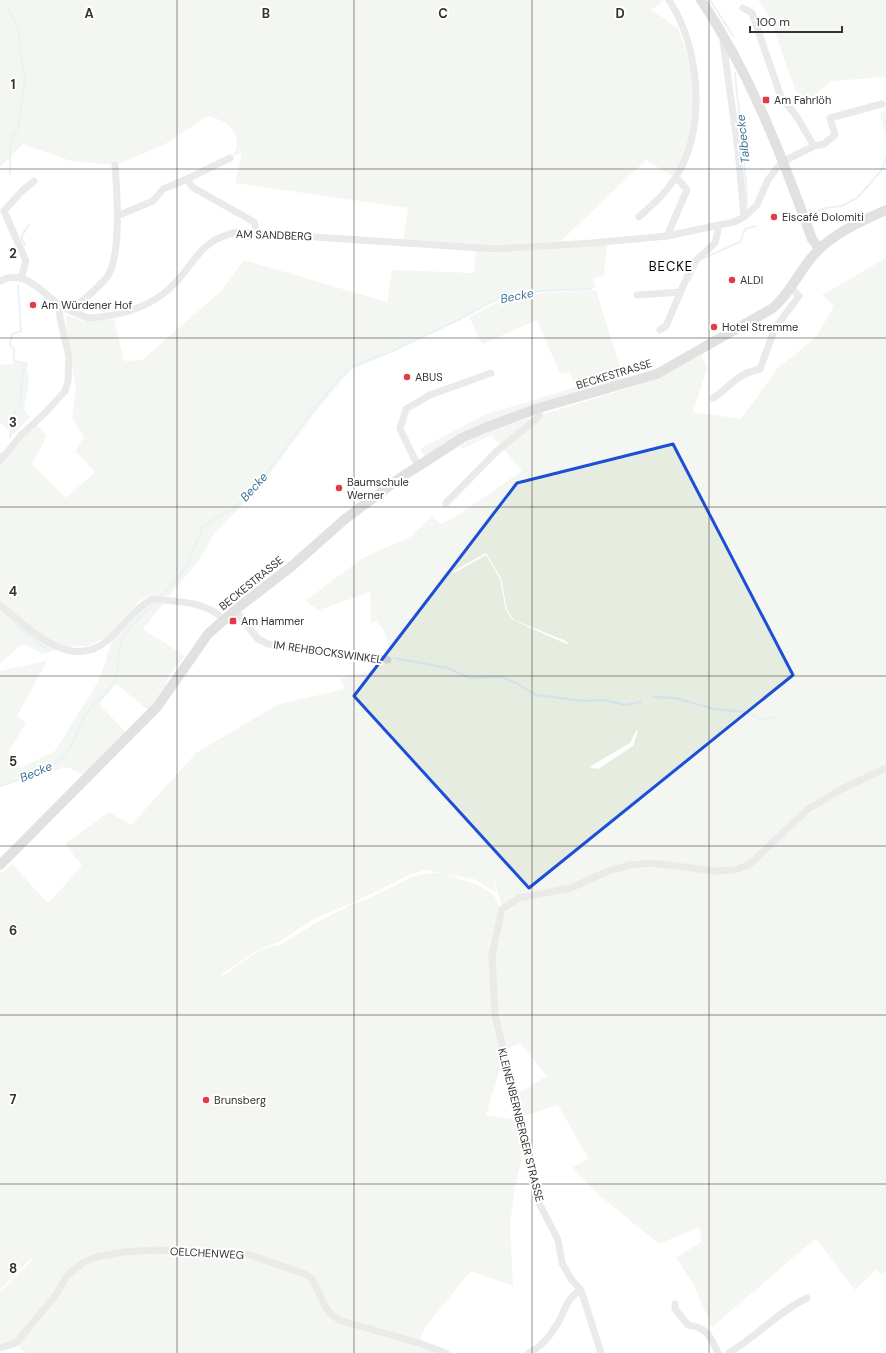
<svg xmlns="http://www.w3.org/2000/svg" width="886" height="1353" viewBox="0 0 886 1353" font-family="'DM Sans',sans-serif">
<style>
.green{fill:#e6ecdf;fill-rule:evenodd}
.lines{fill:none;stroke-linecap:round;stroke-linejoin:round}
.stream{stroke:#cfe2ee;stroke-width:2}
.street{stroke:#d0d0d0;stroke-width:7}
.secondary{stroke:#bdbdbd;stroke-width:10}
.marked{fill:none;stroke:#1d4ed8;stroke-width:3;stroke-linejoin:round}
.grid{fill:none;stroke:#333;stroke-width:1;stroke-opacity:0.55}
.poi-dot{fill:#e63946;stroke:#fff;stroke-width:1.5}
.labels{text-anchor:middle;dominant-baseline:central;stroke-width:4;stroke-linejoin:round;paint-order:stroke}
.poi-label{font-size:11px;fill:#333;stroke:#fff;text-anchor:start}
.street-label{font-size:11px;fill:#333;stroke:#fff}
.water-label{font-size:12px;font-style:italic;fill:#3f7597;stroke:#fff}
.quarter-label{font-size:13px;letter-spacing:1px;fill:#000;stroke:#fff}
.grid-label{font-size:13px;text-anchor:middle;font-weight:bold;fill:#333;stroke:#fff;stroke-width:4;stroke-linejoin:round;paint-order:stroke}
</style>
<rect width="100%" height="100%" fill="#fff"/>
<!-- green -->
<path class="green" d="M0,0H664L651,10L678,28L691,65L695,97L687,149L674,177L646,160L561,241L495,246L403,241L408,208L235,183L242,152L233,156C244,134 229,121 208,116L162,146L115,165L71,161L23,144L0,167Z
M758,0H886V77L831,81L808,101L796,92L769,16Z
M886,112V136L880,113Z
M607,244L604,275L593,278L596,288L542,291L497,299L436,332L351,370L320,406L255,493L215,532L198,562L168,597L152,595L140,600L107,636L88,646H71L43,654L23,644L0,663V461L33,422L47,436L32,464L66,498L95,472L75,451L84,437L72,418L76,390L66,331V315L84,321L114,319L124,361L142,360L222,290L244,260L387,302L392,270L474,273L476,251L495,253Z
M886,258V1271L881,1274L876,1270L855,1290L816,1238L712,1327L694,1285L676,1258L702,1241L699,1227L659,1244L599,1195L572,1168L588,1158L558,1105L521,1117L515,1095L547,1076L520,1043L505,1050L497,1015L494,956L504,910L520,900L570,890L575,887L518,897L502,908L492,870L496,893L474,879L425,870L411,874L367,896L314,919L279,942L261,948L222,974L223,976L261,949L280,945L314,924L350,905L369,898L412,877L425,874L439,872L473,883L489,891L494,896L501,909L490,955L494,1015L504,1055L486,1115L516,1120L523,1154L515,1187L510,1224L513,1286L471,1271L425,1327L419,1342C396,1335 348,1329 331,1313C320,1302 321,1284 307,1274L251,1254L243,1253L156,1249L123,1252L97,1256L84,1262L67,1276L54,1296L16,1343L6,1345L7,1347L0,1350V1292L32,1260V1257L0,1290V874L12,864L48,903L82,866L65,844L109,812L131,825L196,753L279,704L345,689L340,679L375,669L390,652L385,632L376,621L371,624L370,592L319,610L305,601L364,557L410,537L432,516L441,524L455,517L522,471L491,435L462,449L460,446L488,431L658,379L701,355L707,368L693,412L741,419L777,369L816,337L834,306L822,295ZM486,553L501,578L507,610L514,620L566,641L569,645L513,620L506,611L500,579L486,555L456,572L450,573ZM636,731H638L633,746L598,769L589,767L630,743Z
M596,290L624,380L578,392L425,457L420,449L484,415L576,387L570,373L560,374L537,320L482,344L469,317L499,302L543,293Z
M26,362L29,381L24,409L30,417L14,434L0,422V365Z
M152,601L163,604L143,629L185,656L168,676L166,687L148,710L116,684L99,704L127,733L84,775L67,767L28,777L0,787V671L47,661L17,716L26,723L8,753L21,768L55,751L99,680L112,641L142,608Z
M156,1251L242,1255L307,1276L329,1313L444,1353H26L19,1348L18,1344L76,1270L97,1258Z"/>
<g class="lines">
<!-- stream -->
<path class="stream" d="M710,0L733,36
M9,10L19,32L20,51L25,79L18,129L12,136L10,150V174
M735,73C739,117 746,161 747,206
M811,213L826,208L842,206L857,198L881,171L886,158
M25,245L21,237L29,225
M702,259L740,242L745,229L756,226
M689,281L699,261
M10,437L15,412L20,403L23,373L27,364L14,361V349L10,345L12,334L21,331L18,286
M0,455L1,453
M160,598L185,569L203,527L216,517L230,511L253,492L311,413L340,377L353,366L388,353L458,320L499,298L542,291L591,289
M13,623L49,651
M109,658L118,663
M394,658L448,668L469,678L502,677L516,683L536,695L583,701L605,700L625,705L641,702
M654,697L675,698L714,709L745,712L763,720L776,717
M0,786C25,777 52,773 68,750C77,738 79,723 88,711C95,701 108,694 114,682C120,670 117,656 121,643C128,626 144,614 157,601"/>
<!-- street -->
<path class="street" d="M743,8L752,13L781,97L797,117L814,146
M723,41L738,150L744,217
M187,179L192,187L254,222L257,233
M117,216L153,201L163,189L187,179L230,158
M639,217C652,205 666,193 676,177C707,126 700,49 669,0
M667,236L687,190L676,177
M21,278L26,261L4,211L22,191L34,181
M0,281C26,268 40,292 60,305C65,308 71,311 76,313C81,315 85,318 90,318C117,316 148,308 169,289C196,265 196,241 237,232L496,249L592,243L667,236L734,222L744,217L757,205L768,180L777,168L784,161L814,146L824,144L835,135L830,118L882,104
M637,295L680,292
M71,311C82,300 97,290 107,277C122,256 117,191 115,165
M660,330L666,326L693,263L715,243L719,226
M713,398C733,385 734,375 760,369L775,328L799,296L791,288
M0,461L22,434L44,414L65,391L68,382L69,357L60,318L59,305
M418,466L400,429L406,409L430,395L491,373
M446,503L497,451L535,420L539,416V408
M0,605C29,628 71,674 109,639C124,625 134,609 152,599C176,602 206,600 224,620
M235,610L258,639L268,644L345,656H370L388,660
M675,1304V1309L688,1325C708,1328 710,1336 718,1353
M0,1348L16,1343L55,1296L67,1276L75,1269L84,1262L97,1257L123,1252L157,1250L251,1255L307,1275L312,1279L325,1306L330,1313L339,1320L419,1343L446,1353
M529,1353C541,1347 551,1335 558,1323C565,1311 567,1297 581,1290
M601,1353L581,1290L571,1279L562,1263L558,1240L538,1201L495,1015L492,955L502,909L519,898L571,888L608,871L630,865L652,863L714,871L735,870L750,864L808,809L842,789L886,768
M729,1353C757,1336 778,1312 807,1298"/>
<!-- secondary -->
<path class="secondary" d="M701,0C750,73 782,156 812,239L819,248
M0,865L157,707L208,634L235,610L292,566L345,519L400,478L462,438L487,427L539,408L657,374L773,308C788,295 796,278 808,262C827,236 857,223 886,210"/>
</g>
<!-- marked area -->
<path d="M0 0H886V1353H0ZM673,444L793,675L529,888L354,696L517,483Z" fill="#fff" fill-opacity=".55" fill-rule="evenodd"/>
<path class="marked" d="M673,444L793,675L529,888L354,696L517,483Z"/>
<!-- grid -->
<path class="grid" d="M177,0V1353M354,0V1353M532,0V1353M709,0V1353M0,169H886M0,338H886M0,507H886M0,676H886M0,846H886M0,1015H886M0,1184H886"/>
<!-- markers -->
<g class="poi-dot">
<rect x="762" y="96" width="8" height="8" rx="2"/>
<circle cx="774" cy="217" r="4"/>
<circle cx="732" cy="280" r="4"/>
<circle cx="33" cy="305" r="4"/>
<circle cx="714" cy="327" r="4"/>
<circle cx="407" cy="377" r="4"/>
<circle cx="339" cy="488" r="4"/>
<rect x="229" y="617" width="8" height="8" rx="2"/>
<circle cx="206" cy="1100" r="4"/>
</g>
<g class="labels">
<!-- poi labels -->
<g class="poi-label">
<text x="774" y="100">Am Fahrlöh</text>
<text x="782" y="217">Eiscafé Dolomiti</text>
<text x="740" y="280">ALDI</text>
<text x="41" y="305">Am Würdener Hof</text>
<text x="722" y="327">Hotel Stremme</text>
<text x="415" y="377">ABUS</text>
<text x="347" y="482">Baumschule<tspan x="347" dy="13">Werner</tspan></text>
<text x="241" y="621">Am Hammer</text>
<text x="214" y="1100">Brunsberg</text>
</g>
<!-- street labels -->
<g class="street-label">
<text transform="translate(274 235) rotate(2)">AM SANDBERG</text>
<text transform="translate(614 374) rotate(-17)">BECKESTRASSE</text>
<text transform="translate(251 583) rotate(-39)">BECKESTRASSE</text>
<text transform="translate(328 652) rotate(8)">IM REHBOCKSWINKEL</text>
<text transform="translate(521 1125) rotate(76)">KLEINENBERNBERGER STRASSE</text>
<text transform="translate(207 1253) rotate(3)">OELCHENWEG</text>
</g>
<!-- water labels -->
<g class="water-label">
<text transform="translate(743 139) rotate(-96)">Talbecke</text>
<text transform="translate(517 296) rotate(-11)">Becke</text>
<text transform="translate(254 487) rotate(-48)">Becke</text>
<text transform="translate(36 772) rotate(-23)">Becke</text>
</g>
<!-- quarter labels -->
<g class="quarter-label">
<text x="671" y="266">BECKE</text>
</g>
</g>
<g class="grid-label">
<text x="89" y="18">A</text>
<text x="266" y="18">B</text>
<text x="443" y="18">C</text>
<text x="620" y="18">D</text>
<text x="13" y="89">1</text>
<text x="13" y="258">2</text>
<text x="13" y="427">3</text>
<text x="13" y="596">4</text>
<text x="13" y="766">5</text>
<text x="13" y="935">6</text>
<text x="13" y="1104">7</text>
<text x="13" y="1273">8</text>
</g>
<!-- scale -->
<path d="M750 26v6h92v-6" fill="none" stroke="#333333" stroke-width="2"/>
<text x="756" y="26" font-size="12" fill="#333333" stroke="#ffffff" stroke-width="3" paint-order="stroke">100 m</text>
</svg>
